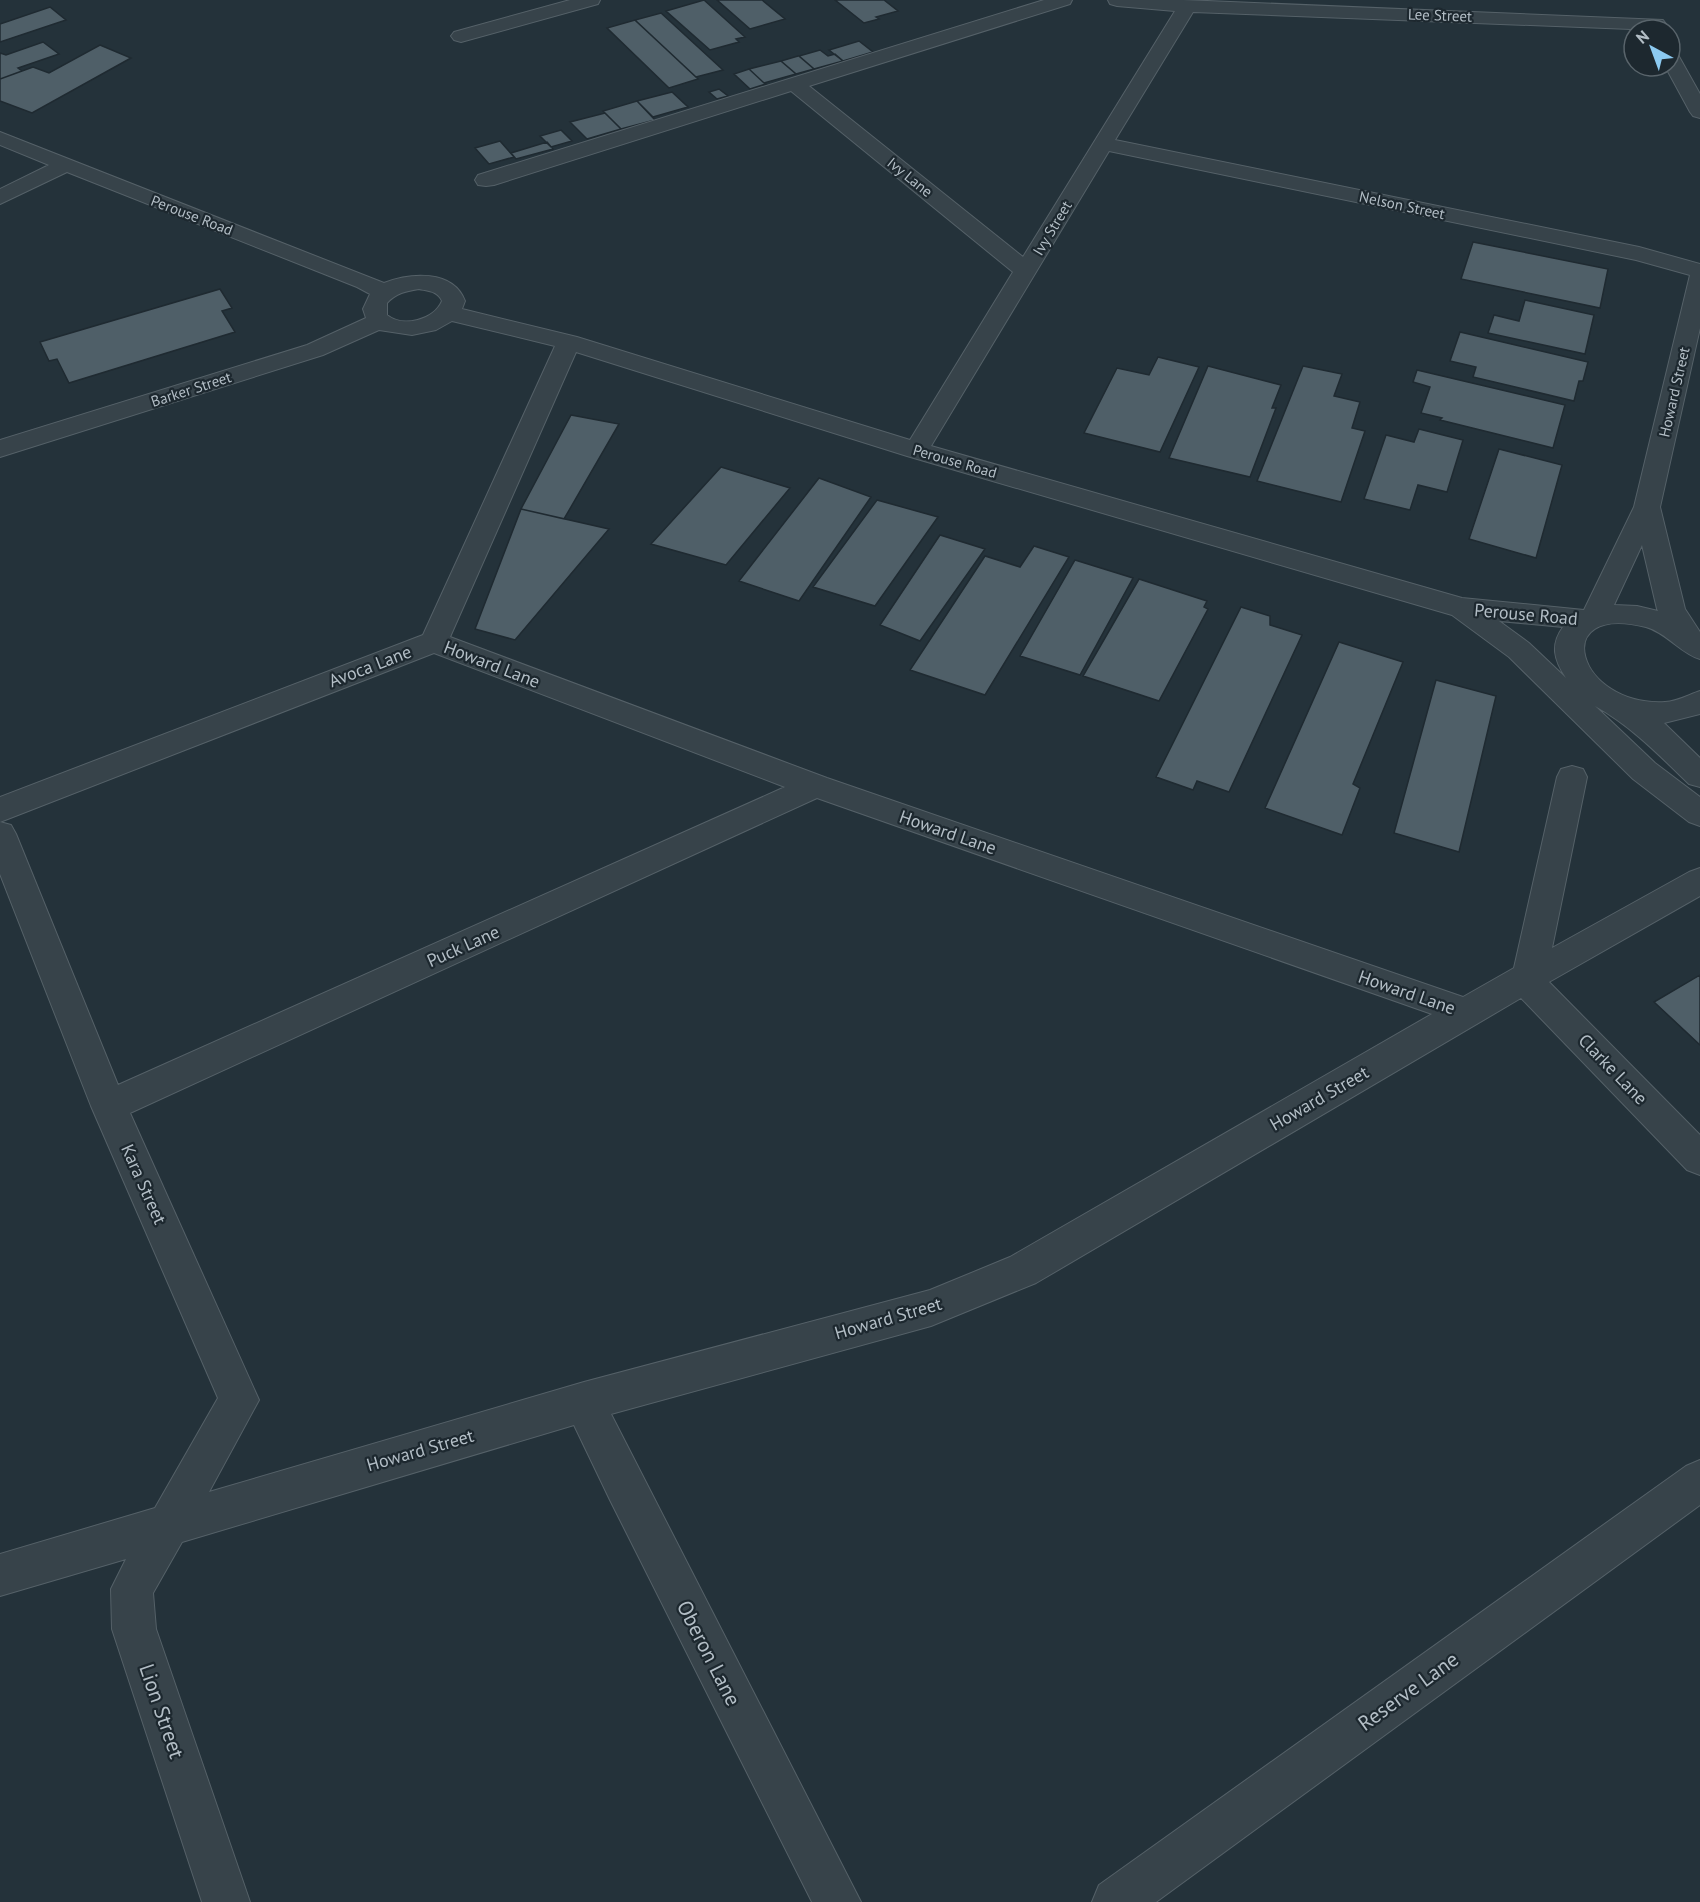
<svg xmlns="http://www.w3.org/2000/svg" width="1700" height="1902" viewBox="0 0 1700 1902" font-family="'PT Sans',sans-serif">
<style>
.building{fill:#4f5f68;stroke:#1f2a31;stroke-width:1.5}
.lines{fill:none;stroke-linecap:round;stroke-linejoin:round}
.minor-casing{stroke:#556168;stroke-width:2}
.minor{fill:#37434a;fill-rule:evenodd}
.labels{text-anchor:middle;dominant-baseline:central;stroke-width:4.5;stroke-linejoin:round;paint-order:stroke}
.far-street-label{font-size:15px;fill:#b3bec6;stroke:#1d282f}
.street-label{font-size:18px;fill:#b3bec6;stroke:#1d282f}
.near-street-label{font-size:21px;fill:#b3bec6;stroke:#1d282f}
</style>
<rect width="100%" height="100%" fill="#24323a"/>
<!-- building -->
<path class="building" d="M704,0L745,37L736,39L739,42L710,50L666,11Z
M717,0H762L785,19L750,29Z
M835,0H884L898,11L876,17L879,19L864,23Z
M50,7L66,20L0,42V24Z
M661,13L723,70L696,77L635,20Z
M635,20L698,79L669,88L607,28Z
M859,41L873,52L843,61L829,50Z
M43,42L59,54L18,68L22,71L0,79V53L6,55Z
M100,45L131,58L32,113L0,101V79L33,67L49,73Z
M820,50L828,56L835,54L843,61L814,69L799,56Z
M798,56H799L814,69L796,74L781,61Z
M781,61L796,74L764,83L749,69Z
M749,69L764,83L766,84L750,89L734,74Z
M719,89L728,96L717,99L709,92Z
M672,92L688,107L653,117L637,101Z
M637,101L655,120L621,129L603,111Z
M605,113L621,129L587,139L570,122Z
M561,130L572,141L551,147L540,136Z
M500,141L514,157L489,164L475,148Z
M547,142L553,149L516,159L511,153Z
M1473,242L1608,269L1600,308L1461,279Z
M220,289L232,308L222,311L235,332L69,383L57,359L49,361L40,342Z
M1525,300L1594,315L1585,354L1488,333L1494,315L1519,321Z
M1460,332L1588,362L1583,381H1579L1574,401L1473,377L1476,367L1450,361Z
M1158,357L1199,367L1160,452L1084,433L1117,368L1149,375Z
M1208,366L1281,385L1272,408H1276L1250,477L1169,458Z
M1303,366L1342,374L1334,396L1360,402L1352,428L1365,431L1341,502L1257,481Z
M1417,370L1565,405L1553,448L1440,420L1442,418L1421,413L1430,387L1413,382Z
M571,415L619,424L564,519L521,509Z
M1419,429L1463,440L1447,492L1418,485L1410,510L1364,499L1386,435L1414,442Z
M1499,449L1562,465L1536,558L1469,539Z
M721,467L790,488L726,565L651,544Z
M819,478L871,497L799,601L739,581Z
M877,500L938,517L875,606L813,587Z
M521,509L609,529L515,640L475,629Z
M940,535L985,549L920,641L880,625Z
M1034,546L1069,557L985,695L910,670L985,556L1020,567Z
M1075,560L1133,578L1080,675L1020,656Z
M1139,579L1207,601L1204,607L1208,609L1159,701L1083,676Z
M1241,607L1270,616V625L1302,635L1229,792L1197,781L1193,790L1156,777Z
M1339,642L1403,662L1353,784L1360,788L1342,835L1265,808Z
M1436,680L1496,696L1459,852L1394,833Z
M1700,975V1045L1654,1002Z"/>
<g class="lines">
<defs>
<path id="minor" d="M570,0H600L598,4L461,42L454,40L451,36L454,32Z
M1044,0H1072L1070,4L809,86L1023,257L1175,11L1117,6L1110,4L1108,0H1183L1663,20L1666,24L1663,28L1656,30L1193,12L1115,140L1639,247L1700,264V328L1660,507L1685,609L1700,632V659C1680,653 1667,633 1646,627C1547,602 1577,707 1665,702C1678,701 1688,695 1700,691V714L1664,723L1700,758V787L1689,784C1659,755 1631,726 1595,706L1655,763L1700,797V826L1689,822L1633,779L1509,657L1452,615L907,456L576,352L450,637L827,778L1463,997L1514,968L1557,777L1561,769L1572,766L1583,769L1587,777L1552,948L1689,872L1700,868V896L1549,982L1700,1135V1175L1687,1170L1521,998L1036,1283L931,1326L611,1414L861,1902H812L610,1500L574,1425L182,1542L153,1593L156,1629L250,1902H202L112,1629L111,1589L126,1559L0,1596V1554L155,1508L218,1398L91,1106L0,874V822L11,825L16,834L118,1085L785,787L434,653L0,822V797L423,635L555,346L452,321L436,330L412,335L379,330L323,355L0,457V440L307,345L366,318L363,309L370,294L357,287L67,172L0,204V189L49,165L0,145V132L384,283C410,273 453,269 465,301L462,309L577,337L910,440L1013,272L791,91L494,185L486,186L478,185L475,180L478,175ZM1109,151L1636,260L1690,275L1634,507L1584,610L1462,598L931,446ZM419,289C428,291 438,291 442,301C434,320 403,328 387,315V303C396,293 406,291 419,289ZM1642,545L1657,609L1658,611L1637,606L1614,605ZM1499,621L1563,627C1550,645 1554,660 1566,678L1529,643ZM817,798L1432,1014L1010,1257L930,1290L584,1382L209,1492L259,1400L130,1113Z
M1670,51L1677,53L1700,94V118L1693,116L1690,112L1665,66H1670Z
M1700,1460V1505L1156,1902H1092L1099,1885L1686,1466Z"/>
</defs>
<!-- minor casing -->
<use href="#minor" class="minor-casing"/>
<!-- minor -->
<use href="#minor" class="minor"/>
</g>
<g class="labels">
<!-- far-street labels -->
<g class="far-street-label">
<text transform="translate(1440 15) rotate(2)">Lee Street</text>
<text transform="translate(910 177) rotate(39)">Ivy Lane</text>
<text transform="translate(1402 205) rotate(12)">Nelson Street</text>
<text transform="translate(192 215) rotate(21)">Perouse Road</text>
<text transform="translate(1052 228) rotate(-59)">Ivy Street</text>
<text transform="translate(191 389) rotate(-18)">Barker Street</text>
<text transform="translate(1674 392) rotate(-77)">Howard Street</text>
<text transform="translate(955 461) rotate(16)">Perouse Road</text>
</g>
<!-- street labels -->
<g class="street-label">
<text transform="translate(1526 614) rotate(5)">Perouse Road</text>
<text transform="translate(492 664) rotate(21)">Howard Lane</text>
<text transform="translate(370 666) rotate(-21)">Avoca Lane</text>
<text transform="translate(948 832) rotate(19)">Howard Lane</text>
<text transform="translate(463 946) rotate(-24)">Puck Lane</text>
<text transform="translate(1407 992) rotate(19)">Howard Lane</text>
<text transform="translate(1613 1069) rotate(46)">Clarke Lane</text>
<text transform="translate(1319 1098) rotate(-30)">Howard Street</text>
<text transform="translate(144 1184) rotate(66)">Kara Street</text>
<text transform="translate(888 1318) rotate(-16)">Howard Street</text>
<text transform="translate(420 1450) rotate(-16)">Howard Street</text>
</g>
<!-- near-street labels -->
<g class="near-street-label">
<text transform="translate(709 1653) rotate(63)">Oberon Lane</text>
<text transform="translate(1408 1691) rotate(-36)">Reserve Lane</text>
<text transform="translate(162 1711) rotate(71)">Lion Street</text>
</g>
</g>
<!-- north arrow -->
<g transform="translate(1652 48) rotate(319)"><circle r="28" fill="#1d282f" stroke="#59646b" stroke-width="1.5"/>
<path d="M0-4.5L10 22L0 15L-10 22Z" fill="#8ccaf1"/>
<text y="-9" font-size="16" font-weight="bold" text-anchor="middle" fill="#b3bec6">N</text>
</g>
</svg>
